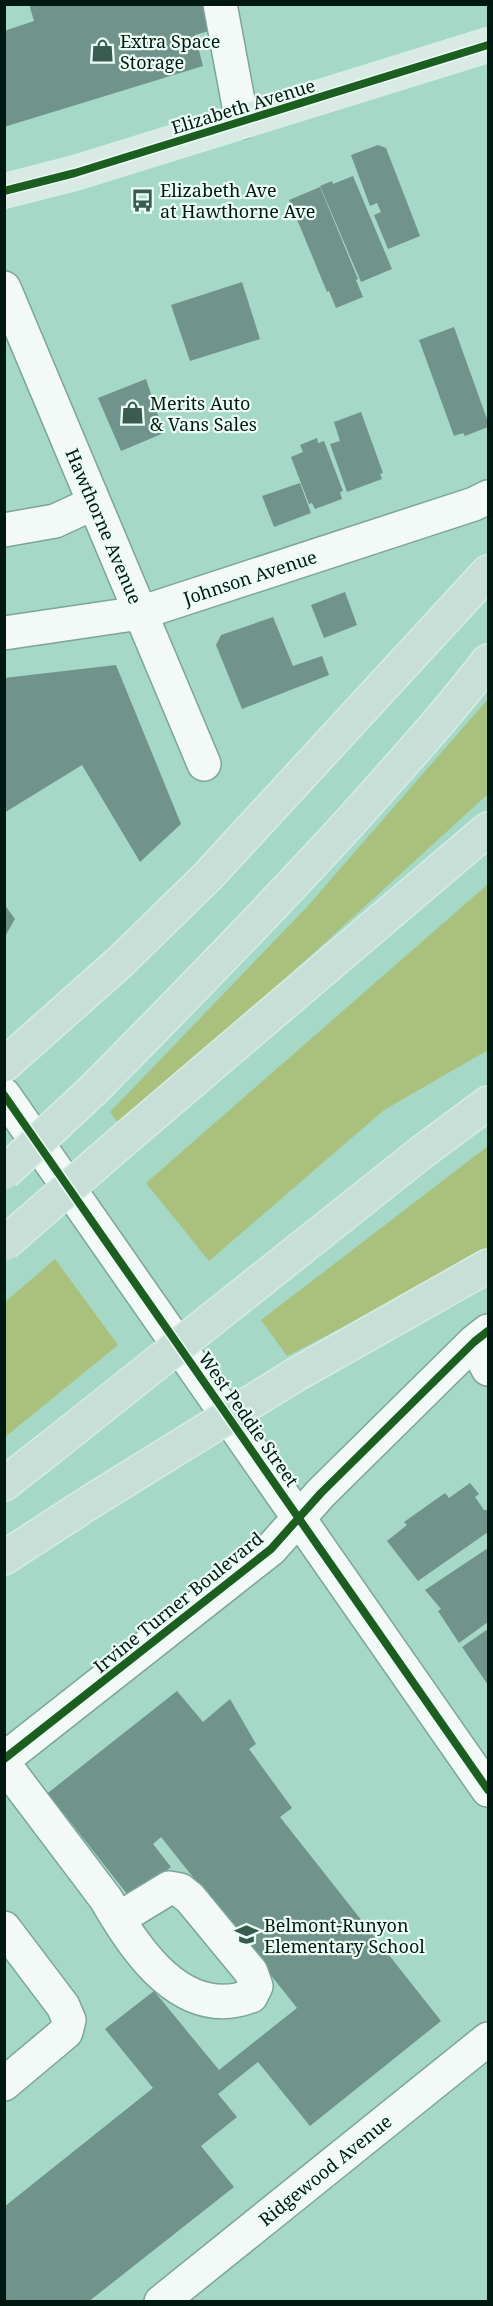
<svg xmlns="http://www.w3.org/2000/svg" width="493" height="2306" viewBox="0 0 493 2306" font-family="'Noto Serif',serif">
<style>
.green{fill:#aac17d}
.building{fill:#70938b}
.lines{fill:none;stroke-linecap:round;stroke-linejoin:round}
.minor-casing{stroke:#7ca598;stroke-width:36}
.major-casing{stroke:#d6ede5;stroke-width:36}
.highway-casing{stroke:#d6ede5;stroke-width:36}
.minor{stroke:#f2f9f6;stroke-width:33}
.major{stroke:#d9eae4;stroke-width:33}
.highway{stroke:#c8dfd7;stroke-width:33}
.highway-bridge-casing{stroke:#d6ede5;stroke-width:36;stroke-linecap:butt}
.highway-bridge{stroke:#c8dfd7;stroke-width:33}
.cycleway-casing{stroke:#ecfdf6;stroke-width:11}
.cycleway{stroke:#1b5e20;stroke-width:8}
.labels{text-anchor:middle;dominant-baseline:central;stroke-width:4.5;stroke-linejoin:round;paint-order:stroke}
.poi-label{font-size:18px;fill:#001910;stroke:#ecfdf6;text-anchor:start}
.street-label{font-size:18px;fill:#001910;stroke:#ecfdf6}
</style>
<rect width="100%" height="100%" fill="#a5d8c6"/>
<!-- green -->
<path class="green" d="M488,699V794L122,1128L110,1112L306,908Z
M488,884V1050L384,1110L209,1261L146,1183Z
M488,1146V1253L287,1356L261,1320Z
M55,1259L118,1345L5,1437V1302Z"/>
<!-- building -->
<path class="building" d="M29,4H204L212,30L195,35L203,66L4,127V31L34,21Z
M378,145L386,148L420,236L388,249L374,215L381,212L377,203L370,206L351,155Z
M353,176L392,269L361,282L320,186L332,181L333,184Z
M320,187L358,279L356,280L363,297L336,308L329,291L327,292L289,200Z
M242,282L260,339L190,361L171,305Z
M454,327L488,422V427L465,436L463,433L454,436L419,340Z
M146,379L164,433L121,451L98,398Z
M361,412L383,473L380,474L382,479L347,492L330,444L340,441L334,422Z
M317,438L318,443L324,441L343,491L340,492L342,499L315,509L312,503L309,504L291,457L303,452L300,445Z
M300,483L311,513L274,527L262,496Z
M345,592L357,625L324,638L311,605Z
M273,617L293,666L322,656L329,675L242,709L216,645L221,635Z
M116,665L181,824L140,862L82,765L4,813V678Z
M4,904L15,919L4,938Z
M470,1483L479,1494L475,1497L484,1510H488V1532L418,1581L387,1541L407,1525L404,1522L445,1493L449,1498Z
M488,1548V1622L459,1643L438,1611L441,1609L425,1590Z
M488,1629V1685L462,1647Z
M177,1691L203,1722L230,1699L256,1744L249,1749L292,1808L280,1817L441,2021L310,2126L258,2062L218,2094L237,2117L201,2146L234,2187L88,2302H4V2207L153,2088L105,2029L154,1991L219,2070L297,2008L161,1837L153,1844L171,1867L131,1899L65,1815L56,1822L44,1796Z"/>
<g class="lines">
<defs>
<path id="minor" d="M220,4L242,122
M4,288L204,764
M4,530L55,521L94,503
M4,633L140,613L474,504L488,497
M4,1095L488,1790
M474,1342L488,1369
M4,1759L271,1549L321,1493L474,1342L488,1331
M4,1764L106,1899C135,1950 183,2022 251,1996L256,1986L251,1972L190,1898L180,1890L169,1888L118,1919
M4,1928L63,2006L69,2020L66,2032L4,2084
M161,2302L488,2039"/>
<path id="major" d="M4,191L75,173L488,45"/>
<path id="highway" d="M4,1065L120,962L208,876L488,572
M93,1090C181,1001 268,912 352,820C398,768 446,716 488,661
M127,1137L488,829
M241,1296L422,1152L488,1103
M295,1375L488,1266
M4,1484L50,1448
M4,1558L90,1502"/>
</defs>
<!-- minor casing -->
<use href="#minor" class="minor-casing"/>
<!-- major casing -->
<use href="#major" class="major-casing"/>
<!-- highway casing -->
<use href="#highway" class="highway-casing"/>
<!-- minor -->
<use href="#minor" class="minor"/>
<!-- major -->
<use href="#major" class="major"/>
<!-- highway -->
<use href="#highway" class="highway"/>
<defs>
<path id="highway-bridge" d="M4,1173L93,1090
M4,1244L127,1137
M50,1448L241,1296
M90,1502L295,1375"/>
</defs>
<!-- highway-bridge casing -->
<use href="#highway-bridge" class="highway-bridge-casing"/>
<!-- highway-bridge -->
<use href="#highway-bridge" class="highway-bridge"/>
<defs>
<path id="cycleway" d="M4,191L75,173L488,45
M4,1095L488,1790
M4,1759L271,1549L321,1493L474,1342L488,1331"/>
</defs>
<!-- cycleway casing -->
<use href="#cycleway" class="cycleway-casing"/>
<!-- cycleway -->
<use href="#cycleway" class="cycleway"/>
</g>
<!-- icons -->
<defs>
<symbol id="shop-bare" viewBox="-9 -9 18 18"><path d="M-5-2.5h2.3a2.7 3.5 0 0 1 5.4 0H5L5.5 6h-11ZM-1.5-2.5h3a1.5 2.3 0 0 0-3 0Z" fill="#3a5c50" stroke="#ecfdf6" stroke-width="2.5" paint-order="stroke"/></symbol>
<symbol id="bus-bare" viewBox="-9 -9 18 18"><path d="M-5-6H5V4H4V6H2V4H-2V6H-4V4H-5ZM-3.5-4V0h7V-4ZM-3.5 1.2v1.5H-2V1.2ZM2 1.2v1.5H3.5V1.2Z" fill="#3a5c50" stroke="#ecfdf6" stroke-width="2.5" paint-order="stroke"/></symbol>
<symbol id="school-bare" viewBox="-9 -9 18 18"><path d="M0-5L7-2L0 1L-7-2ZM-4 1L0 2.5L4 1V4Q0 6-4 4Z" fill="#3a5c50" stroke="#ecfdf6" stroke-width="2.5" paint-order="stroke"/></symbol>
</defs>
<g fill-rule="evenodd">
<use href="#shop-bare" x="86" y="34" width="33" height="33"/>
<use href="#bus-bare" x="126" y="184" width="33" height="33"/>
<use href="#shop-bare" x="116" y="396" width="33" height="33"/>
<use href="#school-bare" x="230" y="1918" width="33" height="33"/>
</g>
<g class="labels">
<!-- poi labels -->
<g class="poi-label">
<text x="120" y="41">Extra Space<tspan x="120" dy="21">Storage</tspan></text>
<text x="160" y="190">Elizabeth Ave<tspan x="160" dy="21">at Hawthorne Ave</tspan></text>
<text x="150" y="403">Merits Auto<tspan x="150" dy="21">&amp; Vans Sales</tspan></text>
<text x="264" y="1925">Belmont-Runyon<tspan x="264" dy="21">Elementary School</tspan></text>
</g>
<!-- street labels -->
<g class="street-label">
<text transform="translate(243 106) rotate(-17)">Elizabeth Avenue</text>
<text transform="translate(104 526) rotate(67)">Hawthorne Avenue</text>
<text transform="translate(250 577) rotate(-18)">Johnson Avenue</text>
<text transform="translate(249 1419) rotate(55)">West Peddie Street</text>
<text transform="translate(178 1602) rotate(-39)">Irvine Turner Boulevard</text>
<text transform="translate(325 2170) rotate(-39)">Ridgewood Avenue</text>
</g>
</g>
<!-- border -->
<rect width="493" height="2306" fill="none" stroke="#001910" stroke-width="12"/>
</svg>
